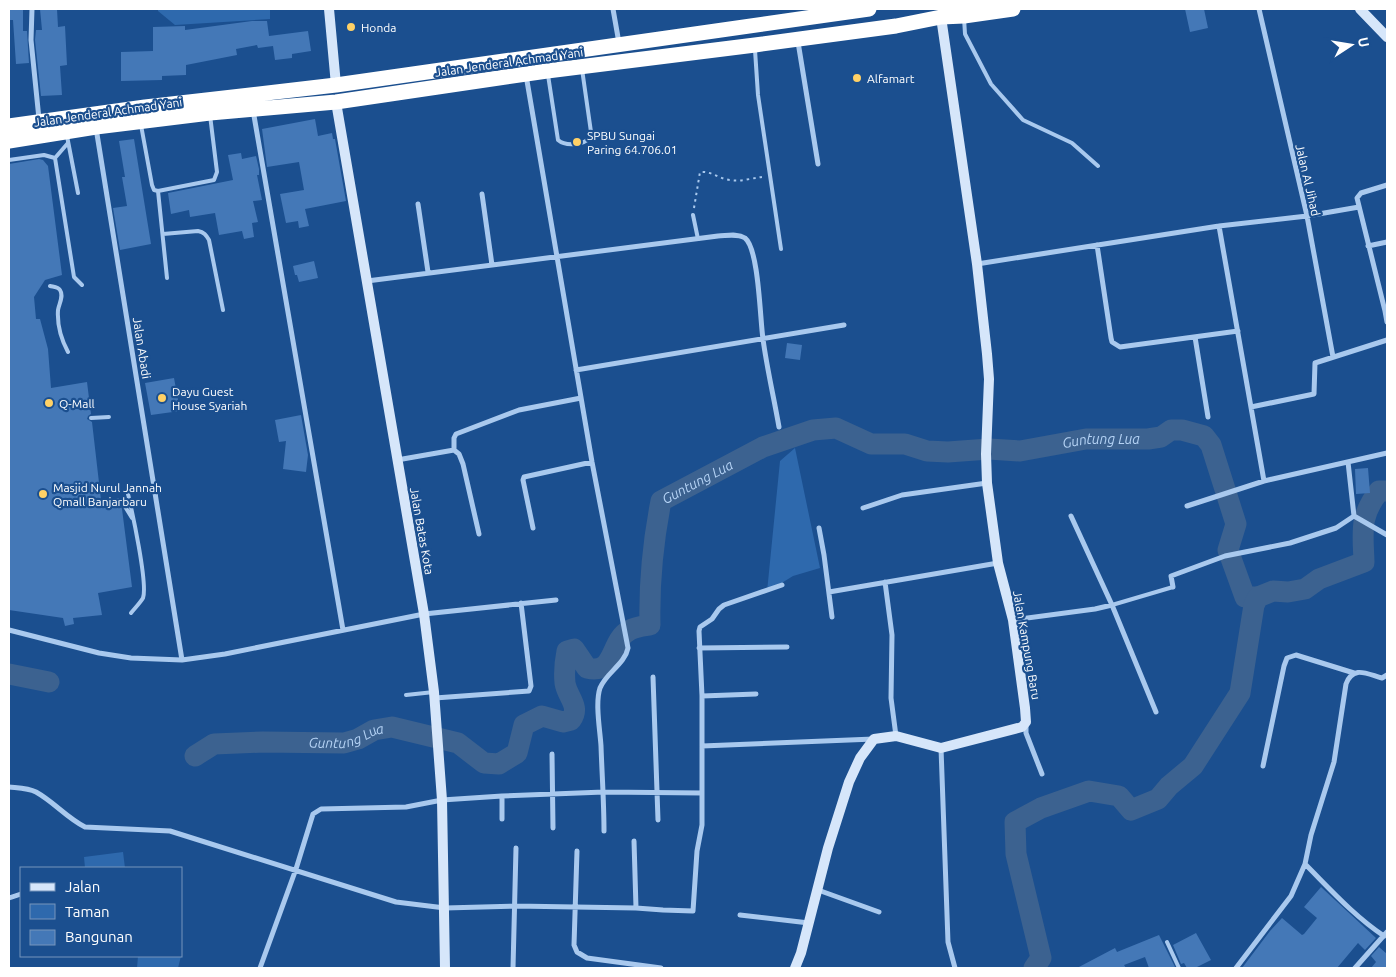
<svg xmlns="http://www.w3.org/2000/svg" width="1396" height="977" viewBox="0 0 1396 977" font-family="Ubuntu,sans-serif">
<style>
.green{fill:#2e69ad}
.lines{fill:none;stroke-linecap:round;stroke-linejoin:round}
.river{stroke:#3c6290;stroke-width:21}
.building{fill:#4478b7}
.path{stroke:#a9c9ee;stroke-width:2;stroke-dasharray:2.5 4;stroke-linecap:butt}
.lane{stroke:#a9c9ee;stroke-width:4}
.street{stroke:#a9c9ee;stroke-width:5}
.secondary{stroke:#d6e6fa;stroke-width:10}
.highway{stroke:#fff;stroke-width:15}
.poi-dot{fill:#ffd166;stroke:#1b4f8f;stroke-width:2}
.labels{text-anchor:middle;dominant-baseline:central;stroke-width:4.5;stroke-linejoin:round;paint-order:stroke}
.poi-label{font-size:12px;fill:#fff;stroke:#1b4f8f;text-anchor:start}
.street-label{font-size:12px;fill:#fff;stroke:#1b4f8f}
.water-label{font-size:14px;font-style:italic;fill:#b5d3f5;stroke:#1b4f8f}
</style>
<rect width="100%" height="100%" fill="#1b4f8f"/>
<!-- green -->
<path class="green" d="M158,9H270V19L175,25L158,11Z
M795,448L820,568L793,576L767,592L780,461Z
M123,852L125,868H85L84,857Z
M138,956H181L178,968H137Z"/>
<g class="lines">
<!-- river -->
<g class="river">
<path d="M9,674L49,682"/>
<path id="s1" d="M195,756L214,744L263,742L344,743L358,739L374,730L392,727L458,743L484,763L499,764L517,753L524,725L542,716L563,722L571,720C581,706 567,697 565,683C564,673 565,661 567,651L574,649L587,668C617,675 609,640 630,630C635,627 644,626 650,625C649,583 653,542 661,501L763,447L813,430L836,428L871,444H905L927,451L948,452L989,449L1020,451L1086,439H1148L1161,437L1171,430H1182L1204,436L1211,445L1236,524L1228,550L1245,597H1258"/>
<path d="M1034,968L1041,958L1016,854L1015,822L1041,808L1089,791L1119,796L1131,810L1158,799L1169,786L1193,766L1240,693L1254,605L1258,597L1273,591L1288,592L1305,589L1319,579L1364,562C1363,531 1359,517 1379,491H1387"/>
</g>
</g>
<!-- building -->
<path class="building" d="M9,9H23V31H27L29,63L16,64L13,20H9Z
M40,9H57L58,27L65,26L67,65L60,66L62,95L41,96L35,40L36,30H42Z
M1185,9H1204L1208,28L1190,32Z
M252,21H267L269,36L308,31L311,51L292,54V58L275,60L273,46L258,48L257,45L236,49L237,55L186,65V75L162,76V80L121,81V52L153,51V27L185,26V30Z
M315,119L318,136L332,133L333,139H335L346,201L305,209L309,226L299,228L298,221L286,223L280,194L304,190L299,162L267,167L262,129Z
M134,139L151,244L120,250L113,208L127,206L122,177H125L119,141Z
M241,153L242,159L256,156L259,169V175H257L262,200L253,201L258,222L252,223L254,237L244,239L242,231L219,235L215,213L190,217L189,210L171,214L168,193L233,180L228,155Z
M39,159L43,160L48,166L62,275L45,280L34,297L36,319H40L48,349L51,388L87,382L91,414L88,416L87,419L92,422L101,500L98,502L97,505L102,508L120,505L122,509L132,587L98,593L102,615L73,618L74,624L65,626L63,618L9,610V164Z
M314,261L318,278L299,282L297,275H295L293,266Z
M787,343L802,345L800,360L785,358Z
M174,378L180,411L151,415L145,383Z
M301,415L308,455L306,472L283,469L286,441L279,442L275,420Z
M1368,468L1370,493L1356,494L1355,469Z
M1321,887L1376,938L1365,950L1358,943L1337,968H1242L1270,931L1282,918L1302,935L1304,934L1317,918L1304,907Z
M1196,933L1211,960L1195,968H1187L1184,963L1181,964L1173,945Z
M1159,935L1175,967L1149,968L1145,957L1124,965L1126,968H1077L1115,948L1117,952Z
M1379,947L1387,954V968H1371L1376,962L1371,956Z"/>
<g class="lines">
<!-- path -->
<path class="path" d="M694,208L700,172C712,171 719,179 730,180C741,182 752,178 762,177"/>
<!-- lane -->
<path class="lane" d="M964,18L965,34L991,84L1023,120L1072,143L1098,166
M755,50L758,95L781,249
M548,75L558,140C566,147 584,145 591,137V132L582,69
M141,125L152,185L154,190L158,191L214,180L217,172L210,115
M67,136L78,193
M55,158L68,143
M9,160L44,155L55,158L74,277L82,285
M158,191L167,278
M693,215L698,239
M163,234L198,231C204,232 206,235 209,240L223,310
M50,286C54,287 58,287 60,290C64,296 59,304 58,310C57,325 61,339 68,352
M91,418L109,417
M128,494C132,511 148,584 143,598C140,603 135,608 131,613
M101,504L121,500L132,518
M1112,605L1173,587
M406,695L434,692
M1167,942L1179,968"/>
<!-- street -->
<path class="street" d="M32,9L31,40L39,119
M613,9L619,43
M1259,9L1307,216L1333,357
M798,42L818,164
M526,75L592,462L628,648C625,664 606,673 600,688C595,703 600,730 601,746C602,775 604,803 604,831
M253,110L343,630
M96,128L182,660
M1387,185L1361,193L1357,198L1385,311L1387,310
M482,194L492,265
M418,204L428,272
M1219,226L1264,481L1387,453
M1097,245L1111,338L1112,342L1120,347L1238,331
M1368,246L1387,242
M977,264L1219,226L1307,216L1359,207
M367,281L718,236C726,236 737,233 745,238C759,249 760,320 763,339C767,369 774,398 779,427
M1385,311L1387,322
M1195,337L1208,417
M576,370L844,325
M1251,407L1314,394L1315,363L1387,340
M454,450L459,454L463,464L479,534
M397,460L454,450V438L456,434L519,410L581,398
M1348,462L1354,516L1387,535
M1187,506L1264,481
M863,508L902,495L987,483
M1071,516L1112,605L1156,712
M533,528L523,480L524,477L592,462
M819,528L824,555L832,617
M885,582L892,635L891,698L896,736
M1173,587L1171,576L1225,556L1290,543L1336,528L1354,516
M829,592L998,563
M1013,620L1095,609L1112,605
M9,630L99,653L131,658L182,660L225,654L424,614L556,600
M699,648L787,647
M653,677L658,820
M702,696L756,694
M435,698L529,691L531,686L521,603
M1026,725V733L1042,774
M702,746L874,739
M941,748L948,942L955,968
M552,754L553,828
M1263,766L1284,666L1287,658L1296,655L1354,673
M9,787C18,788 28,788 36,792C54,802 67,818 85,827L170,831L396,902L445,908L515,906L636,908
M502,796V819
M634,841L636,908L663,910L693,911L697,851L702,825V696L699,631L700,627L712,619L719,609L724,605L782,585
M577,851L574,945L577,952L587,958L661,968
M1305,864C1330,889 1354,916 1384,936
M818,890L879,912
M9,898L21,894
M740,915L809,923
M260,968L296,869L313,814L321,809L406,807L442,800L502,796L604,792L702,793
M513,968L516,848
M1236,968L1291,896L1305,864L1311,835L1334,762L1346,684C1353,665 1367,674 1382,678L1387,675
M1355,968L1387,932"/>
<!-- secondary -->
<path class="secondary" d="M329,9L336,85
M1360,9L1387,37
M336,102L424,614L434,692L442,800L445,968
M795,968L801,953L828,848L849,782L860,758L874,739L896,736L941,748L1022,727L1026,722L1025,708L1013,620L998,563L987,483L986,454L989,379L987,354L977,264L941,17"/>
<!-- highway -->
<path class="highway" d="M9,126L145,107L336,85L869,9
M9,141L96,127L210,113L336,102L547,71L755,45L896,26L941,17L964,16L1013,9"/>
</g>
<!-- markers -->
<g class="poi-dot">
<circle cx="351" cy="27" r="5"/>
<circle cx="857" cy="78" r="5"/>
<circle cx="577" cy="142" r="5"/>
<circle cx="162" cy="398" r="5"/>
<circle cx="49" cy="403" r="5"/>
<circle cx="43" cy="494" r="5"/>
</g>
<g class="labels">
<!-- poi labels -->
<g class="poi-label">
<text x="361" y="27">Honda</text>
<text x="867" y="78">Alfamart</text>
<text x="587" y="135">SPBU Sungai<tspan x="587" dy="14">Paring 64.706.01</tspan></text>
<text x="172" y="391">Dayu Guest<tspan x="172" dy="14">House Syariah</tspan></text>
<text x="59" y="403">Q-Mall</text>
<text x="53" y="487">Masjid Nurul Jannah<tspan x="53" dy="14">Qmall Banjarbaru</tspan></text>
</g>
<!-- street labels -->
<g class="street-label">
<text transform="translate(509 62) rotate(-8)">Jalan Jenderal Achmad Yani</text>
<text transform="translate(108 112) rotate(-8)">Jalan Jenderal Achmad Yani</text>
<text transform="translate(1308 180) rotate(77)">Jalan Al Jihad</text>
<text transform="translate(142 348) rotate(81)">Jalan Abadi</text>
<text transform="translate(422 531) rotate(80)">Jalan Batas Kota</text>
<text transform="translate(1027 645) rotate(80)">Jalan Kampung Baru</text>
</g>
<!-- water labels -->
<g class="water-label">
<text stroke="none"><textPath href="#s1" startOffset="1192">Guntung Lua</textPath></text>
<text stroke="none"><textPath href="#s1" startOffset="771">Guntung Lua</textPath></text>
<text stroke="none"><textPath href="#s1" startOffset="156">Guntung Lua</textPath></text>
</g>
</g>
<!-- border -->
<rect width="1396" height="977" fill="none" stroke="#ffffff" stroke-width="20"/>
<!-- legend -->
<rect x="20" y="867" width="162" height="90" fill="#1b4f8f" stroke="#7695bc"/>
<rect x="30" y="883" width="25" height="8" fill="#d6e6fa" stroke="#7695bc"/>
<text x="65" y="892" font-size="15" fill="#ffffff">Jalan</text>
<rect x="30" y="904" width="25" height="15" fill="#2e69ad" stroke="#7695bc"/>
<text x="65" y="917" font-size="15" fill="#ffffff">Taman</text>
<rect x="30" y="930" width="25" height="15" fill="#4478b7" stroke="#7695bc"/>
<text x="65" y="942" font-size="15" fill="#ffffff">Bangunan</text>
<!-- north arrow -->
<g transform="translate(1351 45) rotate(78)" stroke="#1b4f8f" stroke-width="4" paint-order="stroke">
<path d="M0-4L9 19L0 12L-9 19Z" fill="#ffffff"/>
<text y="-8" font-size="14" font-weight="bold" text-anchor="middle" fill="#ffffff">U</text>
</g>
</svg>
